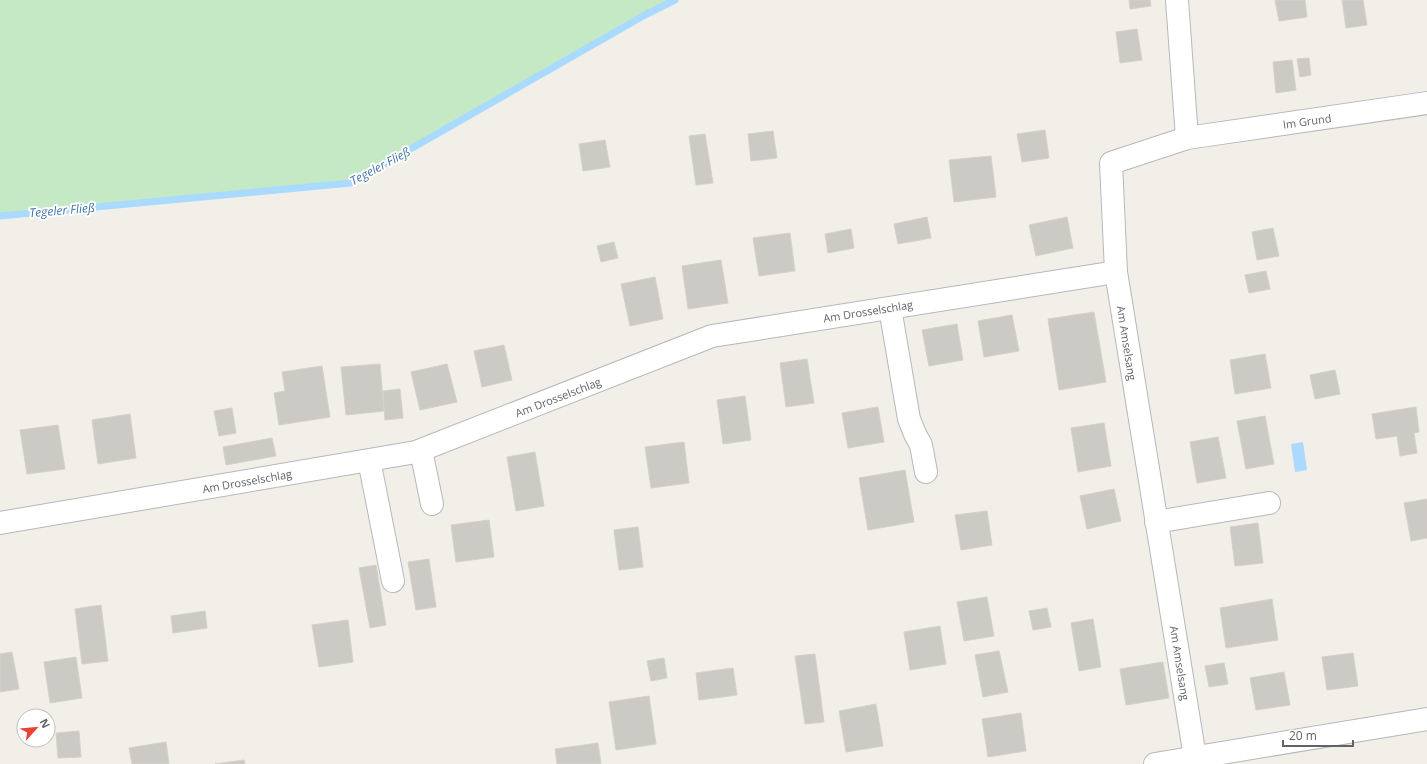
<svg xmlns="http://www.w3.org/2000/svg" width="1427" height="764" viewBox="0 0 1427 764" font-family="'Open Sans',sans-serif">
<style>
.green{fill:#c5e8c5}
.water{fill:#aadaff}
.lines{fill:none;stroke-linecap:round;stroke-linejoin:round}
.stream{stroke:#aadaff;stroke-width:7}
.building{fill:#cccac5;stroke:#d6d1c6}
.minor-casing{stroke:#b5b8bc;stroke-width:24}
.minor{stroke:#fff;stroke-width:22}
.labels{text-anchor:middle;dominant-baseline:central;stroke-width:4;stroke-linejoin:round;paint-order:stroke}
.street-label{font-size:11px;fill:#5f6368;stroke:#fff}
.water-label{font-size:12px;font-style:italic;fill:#4174aa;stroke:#fff}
</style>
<rect width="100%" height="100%" fill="#f1efe8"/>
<!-- green -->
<path class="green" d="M0,0H675L645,15L351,183L0,216Z"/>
<!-- water -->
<path class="water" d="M1303,442L1307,470L1295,472L1291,444Z"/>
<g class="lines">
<!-- stream -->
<path class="stream" d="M0,216L351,183L645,15L675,0"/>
</g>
<!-- building -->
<path class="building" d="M1129,0H1150L1151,6L1130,9Z
M1275,0H1305L1307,17L1279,21Z
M1342,0H1363L1367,25L1346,28Z
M1137,29L1142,60L1120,63L1116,32Z
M1309,58L1311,75L1300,77L1297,59Z
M1292,60L1296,90L1276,93L1273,62Z
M1045,130L1049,158L1022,162L1017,134Z
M773,131L777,158L751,161L748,134Z
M705,134L713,183L696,185L689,136Z
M605,140L610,167L583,171L579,144Z
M991,156L996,197L954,202L949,160Z
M927,217L931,238L898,244L894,224Z
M1067,217L1073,248L1036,256L1029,225Z
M1273,228L1279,256L1257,260L1252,232Z
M851,229L854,248L828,253L825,234Z
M790,233L795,271L759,276L753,238Z
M614,242L618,258L601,262L597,246Z
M721,260L728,303L688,309L682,266Z
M1266,271L1270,289L1249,293L1245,275Z
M655,277L663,319L630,326L621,284Z
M1094,312L1106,382L1059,390L1048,319Z
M1012,315L1019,351L984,357L978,321Z
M957,324L963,360L929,366L922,330Z
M504,345L512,380L482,387L474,351Z
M1265,354L1271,388L1235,394L1230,360Z
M807,359L814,403L786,407L780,363Z
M380,364L384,411L346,415L341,367Z
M447,364L457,402L420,410L411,372Z
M322,366L330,417L279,425L274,393L285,391L282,372Z
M1335,370L1340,394L1315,399L1310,375Z
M400,389L403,418L385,420L383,391Z
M745,396L751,440L723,444L717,400Z
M878,407L884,442L848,448L842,413Z
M1416,407L1419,432L1414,433L1417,453L1400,456L1397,436L1376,439L1372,414Z
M232,408L236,433L219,436L214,411Z
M130,414L136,458L98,464L92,420Z
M1265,416L1274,464L1246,469L1237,421Z
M1104,423L1111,466L1078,472L1071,428Z
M58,425L65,469L27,474L20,430Z
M1218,437L1226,478L1197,483L1190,442Z
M272,438L276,456L226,465L223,447Z
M684,442L689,483L651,488L645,447Z
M535,452L544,506L516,511L507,457Z
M905,470L914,522L868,530L859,478Z
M1114,489L1121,521L1087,529L1080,496Z
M1427,499V538L1411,541L1404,503Z
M987,511L992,545L961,550L955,515Z
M489,520L494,557L456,562L451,525Z
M1258,523L1263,563L1235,566L1230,527Z
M638,527L643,567L619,570L614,530Z
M429,559L436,607L416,610L408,562Z
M376,565L386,625L370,628L359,568Z
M987,597L994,636L964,641L957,602Z
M1272,599L1278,640L1226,648L1220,608Z
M101,605L108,661L82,664L75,609Z
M1047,608L1051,627L1033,630L1029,611Z
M205,611L207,628L173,633L171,616Z
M1093,619L1101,667L1079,671L1071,623Z
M348,620L353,662L319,667L312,625Z
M940,626L946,664L910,670L904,632Z
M999,651L1008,692L983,697L975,655Z
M12,652L19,689L0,692V654Z
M1353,653L1358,686L1327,690L1322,657Z
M815,654L824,722L805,724L795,656Z
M76,657L82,698L50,703L44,662Z
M664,658L667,678L651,681L647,661Z
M1163,662L1169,698L1126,705L1120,669Z
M1224,663L1228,684L1209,687L1205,666Z
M733,668L737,695L699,700L696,673Z
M1284,672L1290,705L1256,710L1250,678Z
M649,696L656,744L616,750L609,702Z
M876,704L883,746L846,752L839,711Z
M1021,713L1026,751L988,757L982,719Z
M79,731L81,757L58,758L56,733Z
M166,742L169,764H132L129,748Z
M598,743L601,764H557L555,749Z
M244,760L245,764H215Z"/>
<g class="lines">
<defs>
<path id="minor" d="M1177,0L1187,138
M890,308L909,419L915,434L921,445L926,472
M421,450L432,504
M369,460L393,581
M1156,522L1269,503
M0,523L416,452L712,336L1116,272
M1197,757L1194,751L1116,272L1111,163L1187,138L1427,103
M1155,764L1427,719"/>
</defs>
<!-- minor casing -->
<use href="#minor" class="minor-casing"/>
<!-- minor -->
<use href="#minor" class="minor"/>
</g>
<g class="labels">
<!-- street labels -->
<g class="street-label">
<text transform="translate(1307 121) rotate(-8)">Im Grund</text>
<text transform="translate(868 311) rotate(-9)">Am Drosselschlag</text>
<text transform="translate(1127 343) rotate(81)">Am Amselsang</text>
<text transform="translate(558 397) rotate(-21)">Am Drosselschlag</text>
<text transform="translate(247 481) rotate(-10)">Am Drosselschlag</text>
<text transform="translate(1180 663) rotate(81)">Am Amselsang</text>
</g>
<!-- water labels -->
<g class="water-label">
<text transform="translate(380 166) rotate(-28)">Tegeler Fließ</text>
<text transform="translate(62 210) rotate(-5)">Tegeler Fließ</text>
</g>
</g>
<!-- north arrow -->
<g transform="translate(36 728) rotate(63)"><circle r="19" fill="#ffffff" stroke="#bfc1c3"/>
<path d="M0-3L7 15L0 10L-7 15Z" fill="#ea4335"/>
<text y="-6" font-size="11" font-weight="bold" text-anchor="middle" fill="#5f6368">N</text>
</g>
<!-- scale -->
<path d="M1283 740v6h70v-6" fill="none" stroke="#5f6368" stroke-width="2"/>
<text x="1289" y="740" font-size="12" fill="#5f6368" stroke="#ffffff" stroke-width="3" paint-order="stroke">20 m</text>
</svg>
